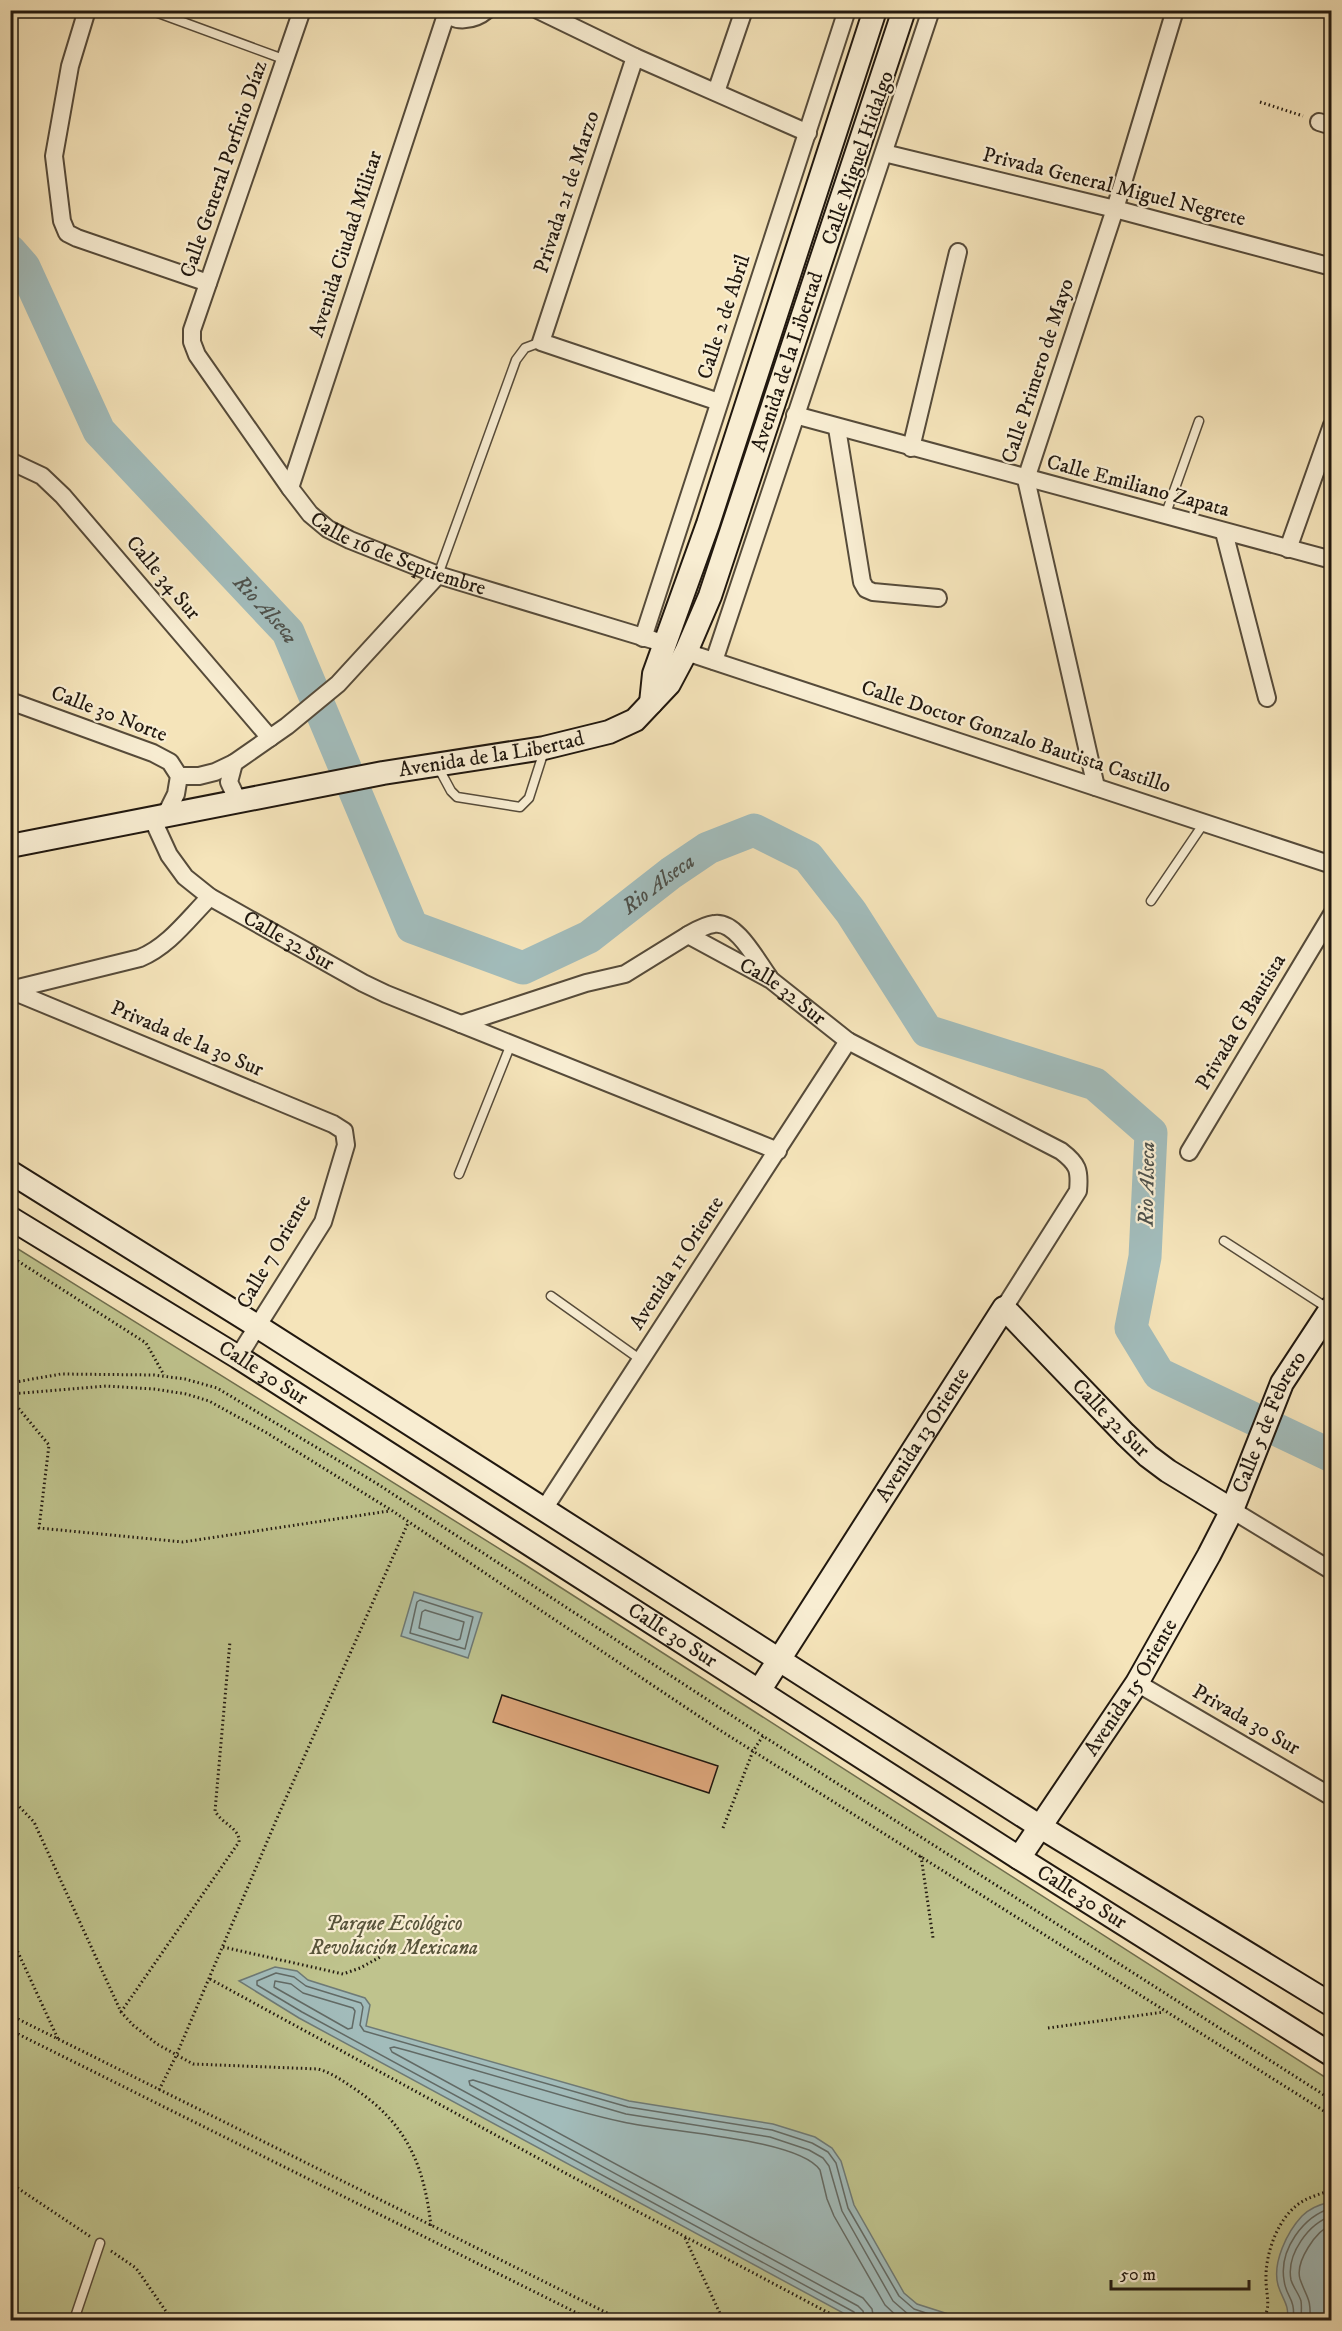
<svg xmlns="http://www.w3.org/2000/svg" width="1342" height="2331" viewBox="0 0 1342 2331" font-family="'IM FELL DW Pica',serif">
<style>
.green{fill:#bfc38d;stroke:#706e4e;stroke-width:1.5}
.water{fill:#a2bcbb;stroke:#6e7a76;stroke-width:1.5}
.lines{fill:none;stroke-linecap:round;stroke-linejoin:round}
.shore{stroke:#626a65;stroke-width:1.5}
.river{stroke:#a2bcbb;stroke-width:33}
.building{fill:#d8a277;stroke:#21180f;stroke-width:1.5}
.lane-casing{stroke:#564b3a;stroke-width:11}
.street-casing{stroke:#564b3a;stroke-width:20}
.secondary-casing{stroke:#21180f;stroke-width:26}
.path{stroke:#21180f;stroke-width:3;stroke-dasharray:1.5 3;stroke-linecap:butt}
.lane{stroke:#f8edd2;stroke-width:8}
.street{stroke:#f8edd2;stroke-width:16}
.secondary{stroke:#f8edd2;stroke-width:22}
.labels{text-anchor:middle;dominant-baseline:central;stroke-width:4.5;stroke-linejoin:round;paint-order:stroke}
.street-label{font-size:21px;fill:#21180f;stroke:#f8edd2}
.park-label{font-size:21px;font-style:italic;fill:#58543b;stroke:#f8edd2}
.water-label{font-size:22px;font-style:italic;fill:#4e514b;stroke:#f8edd2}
</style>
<rect width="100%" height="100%" fill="#f5e4ba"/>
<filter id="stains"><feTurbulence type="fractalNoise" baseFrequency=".00333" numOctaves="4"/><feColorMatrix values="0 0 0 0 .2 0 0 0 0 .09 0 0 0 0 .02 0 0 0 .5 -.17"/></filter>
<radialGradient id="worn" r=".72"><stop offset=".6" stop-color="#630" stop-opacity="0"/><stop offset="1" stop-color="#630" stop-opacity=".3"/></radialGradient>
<!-- green -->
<path class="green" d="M10,1244L524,1564L1331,2081V2320H11Z"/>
<!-- water -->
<path class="water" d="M414,1592L482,1613L468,1658L401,1636Z
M275,1967L297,1971L308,1980L365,1998L370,2005L366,2026L629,2101L773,2124L815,2137L832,2148L841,2161L854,2205L904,2293L917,2304L967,2320H856L299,2018L239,1981Z
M1331,2202V2320H1287C1290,2305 1282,2299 1278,2285C1272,2263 1287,2232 1302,2216C1310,2208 1321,2204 1331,2202Z"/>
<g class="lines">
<!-- shore -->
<path class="shore" d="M420,1600L473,1617L465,1649L410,1633L417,1602Z
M425,1610L464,1622L460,1639L457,1640L419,1628L422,1612Z
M275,1981L291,1984L303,1993L353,2008L355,2011L352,2028L348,2029L274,1987Z
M858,2320L854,2312L302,2012L257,1985V1981L276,1973L294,1977L306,1986L361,2003L363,2007L360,2025L364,2031L628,2107L772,2130L812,2143L828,2152L836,2163L848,2208L899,2296L914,2309L947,2320
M865,2320L863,2311L858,2306L392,2052L390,2048L394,2047L409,2051L626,2114L770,2137L809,2150L823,2158L829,2166L842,2211L893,2301L909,2315L924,2320
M874,2320L872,2309L863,2298L470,2085L469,2081L473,2080C522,2095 572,2111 623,2122C664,2132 798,2138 820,2170L827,2199L834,2216L885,2305L901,2320
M1293,2320C1296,2298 1286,2298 1284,2280C1279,2250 1303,2216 1332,2208
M1301,2320C1301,2315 1302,2307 1301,2301C1299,2294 1293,2287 1291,2280C1286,2254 1309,2223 1332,2216
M1310,2320C1311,2297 1307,2299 1300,2279C1295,2262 1316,2230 1332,2225"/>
<!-- river -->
<path class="river" id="s1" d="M10,251L24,267L99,431L288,632L412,927L523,968L589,937L671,873L708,848L754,830L808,857L851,912L927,1031L1095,1084L1151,1133L1145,1257L1131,1328L1159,1374L1332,1456"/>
</g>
<!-- building -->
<path class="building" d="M502,1695L718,1766L709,1793L493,1722Z"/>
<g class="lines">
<defs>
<path id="lane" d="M150,10L286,60
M1165,516L1199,421
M438,575L516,360L525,348L541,342
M437,765L451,791L457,797L520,807L529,798L544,751
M1151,901L1204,823
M459,1174L511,1044
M1224,1241L1329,1309
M551,1296L641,1360
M74,2320L100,2243"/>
<g id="street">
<path d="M87,10L70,66L54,156L62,221L67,233L77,238L208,283"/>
<path id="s2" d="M302,10L192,330V342L197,355L290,488L310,514L328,529L350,540L438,575L666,644"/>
<path d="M442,10C454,24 474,21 487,10"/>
<path d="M538,10L635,57L808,133"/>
<path d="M635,57L541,342L719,402"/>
<path d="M716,92L744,10"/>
<path d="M1319,122L1332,126"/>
<path d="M884,153L1115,209L1332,267"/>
<path d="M795,415L1332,560"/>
<path d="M837,428L862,582L866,589L873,592L938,598"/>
<path d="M911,448L958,252"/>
<path d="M10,461L42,476L63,496L270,738"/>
<path d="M290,488L446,15"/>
<path d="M1224,532L1267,698"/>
<path d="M1288,549L1332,425"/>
<path d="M643,638L847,10"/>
<path d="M686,652L1332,865"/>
<path d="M714,661L931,10"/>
<path d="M10,701L153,753L170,762L179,776L176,794L165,816"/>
<path d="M234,763L229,782L238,801"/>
<path d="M179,776H199L215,772L234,763L287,726L338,684L438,575"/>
<path d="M1096,787L1026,479L1115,209L1175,10"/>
<path id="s3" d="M152,818L169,855L185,877L210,897L363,983L386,994L778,1151"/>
<path d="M688,935C695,931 705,925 714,924C736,920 757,961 769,977"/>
<path d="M10,990L333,1124L344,1131L346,1145L323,1222L238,1357"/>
<path d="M10,990L140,958C169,946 188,919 210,897"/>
<path id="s4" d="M461,1024L586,983L625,974L688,935L771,980L848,1041L1061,1151C1078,1164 1080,1170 1078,1191L1004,1308"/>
<path d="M1189,1152L1332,914"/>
<path d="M544,1509L848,1041"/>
<path d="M1232,1510L1332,1571"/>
<path d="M1137,1683L1332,1797"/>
</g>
<g id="secondary">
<path d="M651,703L654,674L708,524L875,10"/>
<path id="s5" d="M10,846L383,773L544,748L609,732L635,720L669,684L686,652L710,596L904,10"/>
<path d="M10,1172L257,1326L1039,1826L1332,2005"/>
<path id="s6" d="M10,1218L238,1357L1019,1858L1332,2055"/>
<path id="s7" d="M759,1691L1004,1308L1125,1434L1148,1456L1168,1471L1232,1510"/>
<path id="s8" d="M1019,1858L1137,1683L1209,1555L1232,1510L1282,1383L1332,1307"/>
</g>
</defs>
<!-- lane casing -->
<use href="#lane" class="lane-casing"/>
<!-- street casing -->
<use href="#street" class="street-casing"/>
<!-- secondary casing -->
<use href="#secondary" class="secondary-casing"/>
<!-- path -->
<path class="path" d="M1260,102L1303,116
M10,1256L146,1343L164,1375
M10,1383L61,1374L154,1375L185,1379L217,1388L376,1483L763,1736L1332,2100
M10,1394L106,1386L154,1389L186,1394L209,1401L267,1433L391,1510L718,1729L1332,2116
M10,1398L49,1445L39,1528L183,1542L389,1511
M10,1797L34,1822L121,2012L133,2025L157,2044L193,2064L318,2069C332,2073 343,2081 355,2089C407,2124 424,2165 431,2226
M723,1828L753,1751L763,1736
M921,1856L933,1938
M10,1935L58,2039
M223,1947L343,1974L360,1968L382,1956
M210,1979L567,2174L842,2320
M121,2012L239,1842C240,1828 222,1824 215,1811L230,1641
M10,2015L621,2320
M1048,2028L1164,2012
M10,2030L591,2320
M159,2090L176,2056L278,1816L408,1523
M10,2183L91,2237
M685,2238L723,2320
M111,2251L136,2268L172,2320
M1262,2320C1272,2308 1266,2295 1266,2280C1265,2253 1279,2213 1305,2200C1313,2196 1323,2193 1332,2190"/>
<!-- lane -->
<use href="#lane" class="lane"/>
<!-- street -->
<use href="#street" class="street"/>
<!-- secondary -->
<use href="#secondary" class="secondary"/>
</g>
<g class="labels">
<!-- street labels -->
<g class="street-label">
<text transform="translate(858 158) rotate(-71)">Calle Miguel Hidalgo</text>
<text transform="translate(224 169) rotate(-71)">Calle General Porfirio Díaz</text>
<text transform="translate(1114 187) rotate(14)">Privada General Miguel Negrete</text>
<text transform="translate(567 192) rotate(-72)">Privada 21 de Marzo</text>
<text transform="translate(346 244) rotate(-72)">Avenida Ciudad Militar</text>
<text transform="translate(724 317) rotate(-72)">Calle 2 de Abril</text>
<text stroke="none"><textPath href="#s5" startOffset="1032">Avenida de la Libertad</textPath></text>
<text transform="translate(1038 371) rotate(-72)">Calle Primero de Mayo</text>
<text transform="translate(1138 486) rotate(15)">Calle Emiliano Zapata</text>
<text stroke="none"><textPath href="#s2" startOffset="657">Calle 16 de Septiembre</textPath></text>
<text transform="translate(163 578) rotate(50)">Calle 34 Sur</text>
<text transform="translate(109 714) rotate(21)">Calle 30 Norte</text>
<text transform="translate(1016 737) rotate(18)">Calle Doctor Gonzalo Bautista Castillo</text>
<text stroke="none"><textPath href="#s5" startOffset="490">Avenida de la Libertad</textPath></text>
<text stroke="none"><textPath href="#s3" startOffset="190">Calle 32 Sur</textPath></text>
<text stroke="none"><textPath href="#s4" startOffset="356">Calle 32 Sur</textPath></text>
<text transform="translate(1241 1022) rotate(-59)">Privada G Bautista</text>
<text transform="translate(187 1039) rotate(23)">Privada de la 30 Sur</text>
<text transform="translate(274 1252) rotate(-60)">Calle 7 Oriente</text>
<text transform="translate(677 1263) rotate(-57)">Avenida 11 Oriente</text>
<text stroke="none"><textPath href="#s6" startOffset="297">Calle 30 Sur</textPath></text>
<text stroke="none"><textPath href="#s7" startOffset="608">Calle 32 Sur</textPath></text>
<text stroke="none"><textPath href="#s8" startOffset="504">Calle 5 de Febrero</textPath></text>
<text stroke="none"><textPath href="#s7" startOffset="304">Avenida 13 Oriente</textPath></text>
<text stroke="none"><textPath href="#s6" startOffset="783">Calle 30 Sur</textPath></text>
<text stroke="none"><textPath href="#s8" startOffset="204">Avenida 15 Oriente</textPath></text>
<text transform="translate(1246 1720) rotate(30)">Privada 30 Sur</text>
<text stroke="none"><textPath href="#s6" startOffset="1269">Calle 30 Sur</textPath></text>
</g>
<!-- park labels -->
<g class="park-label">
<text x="394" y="1924">Parque Ecológico<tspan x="394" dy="24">Revolución Mexicana</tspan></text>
</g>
<!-- water labels -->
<g class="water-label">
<text stroke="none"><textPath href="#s1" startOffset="446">Rio Alseca</textPath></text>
<text stroke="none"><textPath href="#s1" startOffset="1076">Rio Alseca</textPath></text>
<text transform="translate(1147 1184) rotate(-89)">Rio Alseca</text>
</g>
</g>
<!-- margin -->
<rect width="1342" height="2331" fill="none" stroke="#f5e4ba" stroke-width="36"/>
<rect x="12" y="12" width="1318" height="2307" fill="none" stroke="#21180f" stroke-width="3"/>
<rect x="18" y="18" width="1306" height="2295" fill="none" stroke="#21180f" stroke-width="1.5"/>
<!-- scale -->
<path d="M1111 2280v9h138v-9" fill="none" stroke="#21180f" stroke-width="3"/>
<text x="1120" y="2280" font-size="18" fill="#21180f" stroke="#f8edd2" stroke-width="4.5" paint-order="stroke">50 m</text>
<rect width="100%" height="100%" filter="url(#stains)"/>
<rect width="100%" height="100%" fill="url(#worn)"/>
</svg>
